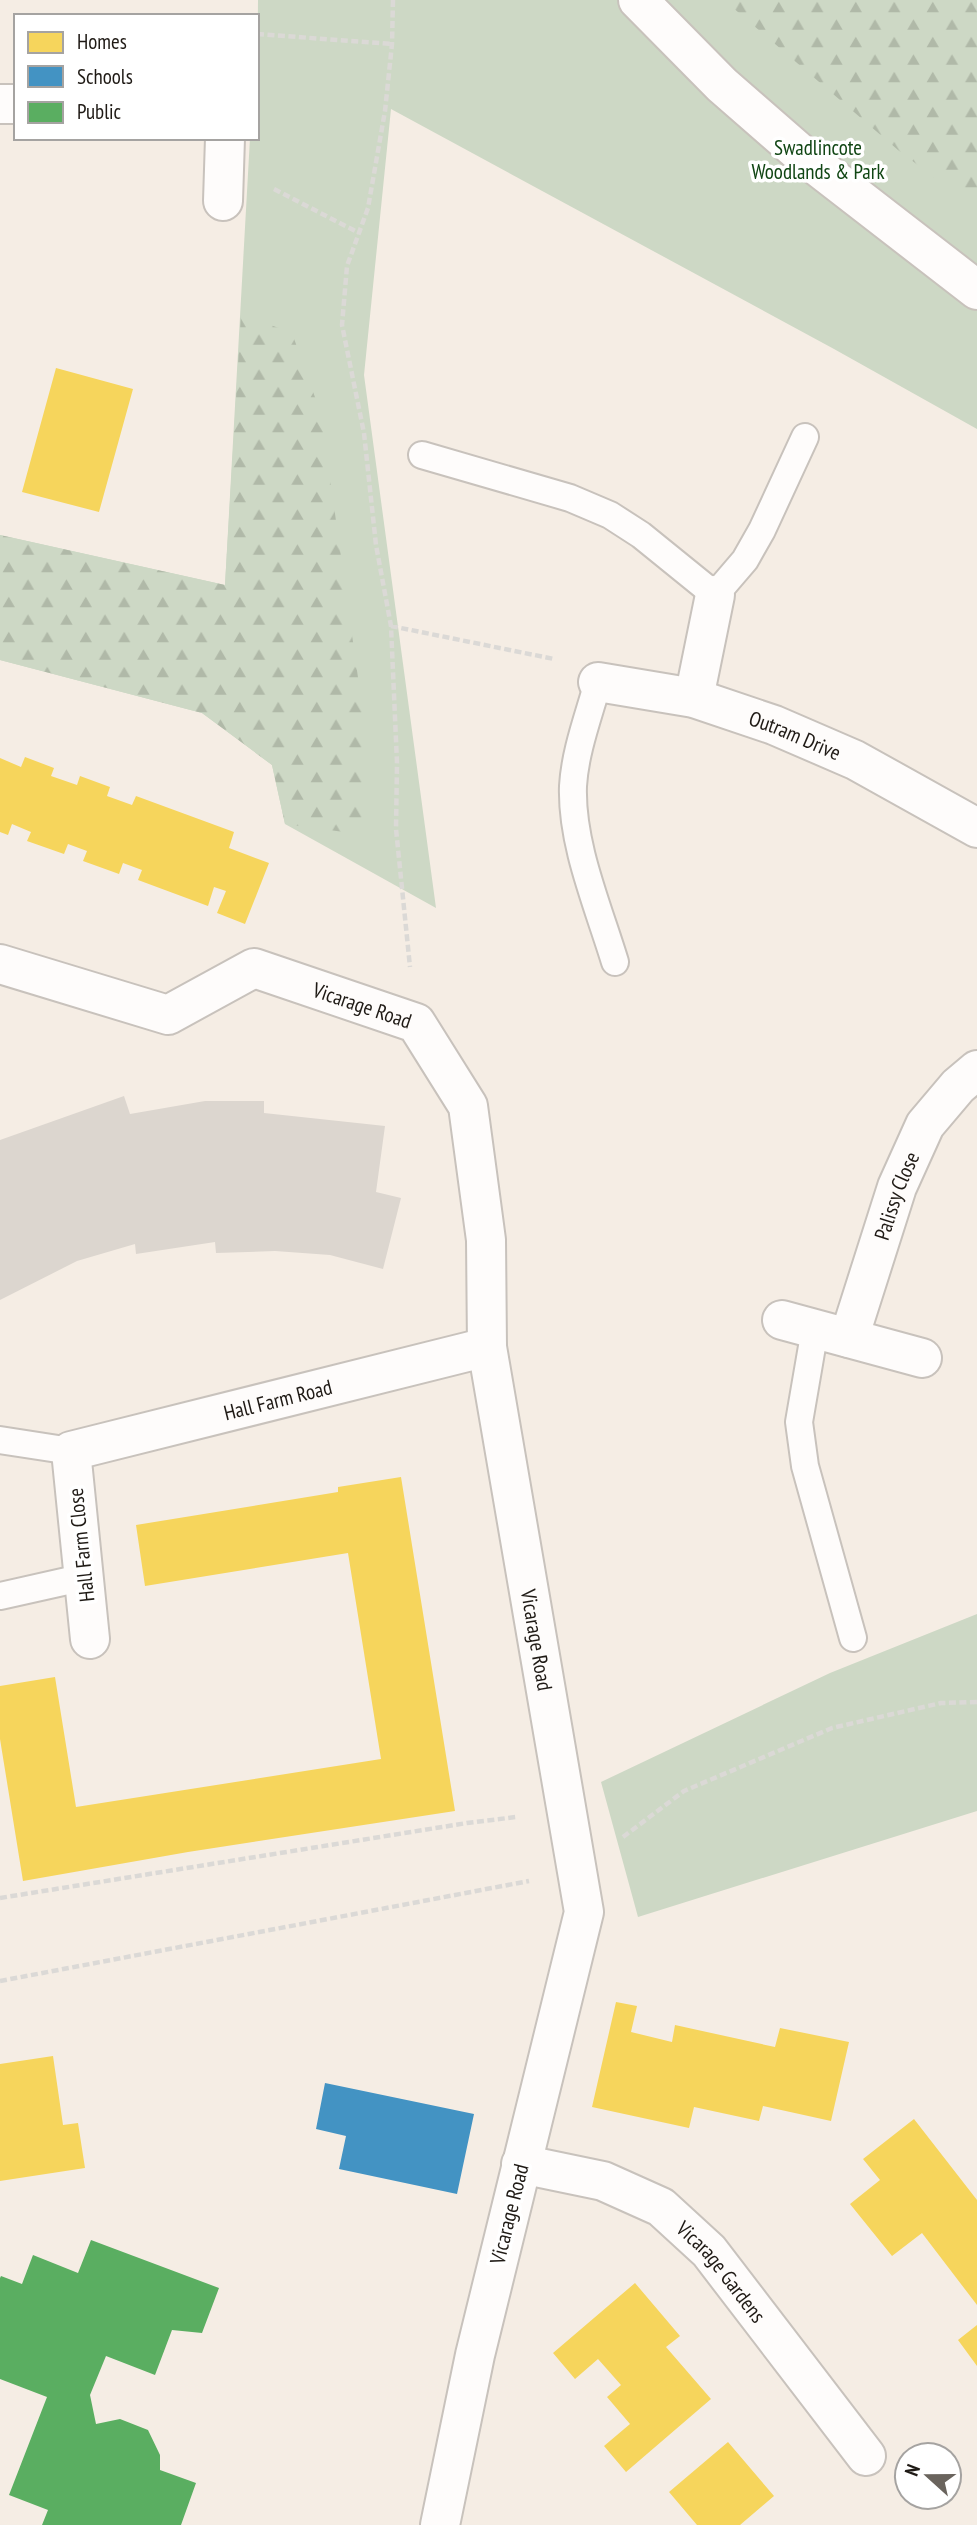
<svg xmlns="http://www.w3.org/2000/svg" width="977" height="2525" viewBox="0 0 977 2525" font-family="'PT Sans Narrow',sans-serif">
<style>
.green{fill:#cdd8c5}
.forest{fill:url(#forest-firs)}
.homes{fill:#f6d55c}
.schools{fill:#4393c3}
.public{fill:#5aae61}
.building{fill:#dcd6cf}
.lines{fill:none;stroke-linecap:round;stroke-linejoin:round}
.service-casing{stroke:#c8c2bc;stroke-width:30}
.minor-casing{stroke:#c8c2bc;stroke-width:42}
.tertiary-casing{stroke:#c8c2bc;stroke-width:42}
.path{stroke:#dbd9d6;stroke-width:4.5;stroke-dasharray:7 3.5;stroke-linecap:butt}
.service{stroke:#fefcfb;stroke-width:26}
.minor{stroke:#fefcfb;stroke-width:38}
.tertiary{stroke:#fefcfb;stroke-width:38}
.labels{text-anchor:middle;dominant-baseline:central;stroke-width:7;stroke-linejoin:round;paint-order:stroke}
.park-label{font-size:21px;fill:#114614;stroke:#fff}
.street-label{font-size:21px;fill:#1f1a15;stroke:#fff}
</style>
<defs>
<pattern id="forest-firs" width="22" height="20" patternUnits="userSpaceOnUse" patternTransform="scale(1.75)"><rect width="22" height="20" fill="#cdd8c5"/><path d="M5 1l3.5 6h-7zM16 11l3.5 6h-7z" fill="#b0b9a8"/></pattern>
</defs>
<rect width="100%" height="100%" fill="#f5ede4"/>
<!-- green -->
<path class="green" d="M258,0H977V429L834,349L391,109L364,375L436,908L285,824L272,765L202,713L0,660V535L225,585L250,138H257Z
M977,1614V1811L638,1917L601,1782L830,1673Z"/>
<!-- forest -->
<path class="forest" d="M724,0H977V210L898,150Z
M241,314L292,333L321,414L362,706L366,835L285,824L272,765L202,713L0,660V535L225,585Z"/>
<!-- homes -->
<path class="homes" d="M56,368L133,389L99,512L22,492Z
M25,757L54,768L51,776L77,785L80,776L110,787L107,796L132,805L136,796L234,832L229,848L269,863L245,924L217,913L226,891L214,887L208,906L138,880L142,870L123,863L119,874L83,861L87,851L68,844L64,854L27,841L31,832L12,824L8,835L0,832V758L21,767Z
M401,1477L455,1811L188,1852L23,1881L0,1739V1686L55,1677L76,1807L381,1759L348,1553L145,1586L136,1525L338,1492V1487Z
M616,2002L637,2006L631,2032L672,2042L675,2025L775,2047L780,2028L849,2042L831,2121L763,2106L759,2121L694,2107L689,2128L592,2107Z
M53,2056L63,2125L78,2123L85,2168L0,2181V2064Z
M914,2119L977,2200V2305L922,2233L892,2256L850,2204L880,2180L863,2159Z
M635,2283L680,2336L666,2347L711,2399L626,2472L604,2446L630,2424L607,2397L621,2385L598,2359L575,2379L553,2353Z
M977,2325V2366L958,2340Z
M728,2442L774,2496L740,2525H697L669,2492Z"/>
<!-- schools -->
<path class="schools" d="M325,2083L474,2114L457,2194L339,2169L346,2136L316,2129Z"/>
<!-- public -->
<path class="public" d="M91,2240L219,2288L202,2333L172,2330L155,2375L106,2356L90,2395L96,2424L120,2419L148,2430L160,2455V2470L196,2483L181,2525H42L48,2510L9,2495L47,2397L0,2379V2278L1,2276L22,2284L33,2255L78,2273Z"/>
<!-- building -->
<path class="building" d="M124,1096L130,1114L205,1101H264V1113L385,1126L376,1192L401,1198L383,1269L330,1255L275,1251L216,1253L215,1242L136,1254L135,1244L77,1261L0,1300V1140Z"/>
<g class="lines">
<defs>
<path id="service" d="M422,455L570,498L610,515L641,535L715,595L745,560L762,530L805,437
M598,682C589,715 575,751 573,786C571,844 598,906 615,962
M815,1329L799,1422L805,1466L853,1638
M0,1440L71,1451
M0,1596L85,1577"/>
<g id="minor">
<path d="M0,104H16"/>
<path d="M223,201L225,138"/>
<path id="s1" d="M598,682L694,698L774,725L855,760L977,828"/>
<path d="M694,698L715,595"/>
<path id="s2" d="M0,964L168,1015L254,968L416,1023L468,1106L486,1240L487,1347L584,1912L475,2355L440,2525"/>
<path d="M782,1320L922,1358"/>
<path id="s3" d="M849,1338L897,1187L925,1125L958,1086L977,1070"/>
<path id="s4" d="M90,1639L71,1451L487,1347"/>
<path id="s5" d="M521,2164L603,2181L661,2207L709,2251L866,2456"/>
</g>
<path id="tertiary" d="M638,0L722,85L800,153L977,290"/>
</defs>
<!-- service casing -->
<use href="#service" class="service-casing"/>
<!-- minor casing -->
<use href="#minor" class="minor-casing"/>
<!-- tertiary casing -->
<use href="#tertiary" class="tertiary-casing"/>
<!-- path -->
<path class="path" d="M393,0L392,44L385,111L368,208L347,266L342,325L364,433L376,545L391,626L397,763L396,829L410,967
M257,34L392,44
M274,189L359,233
M391,626L554,659
M623,1837L684,1791L832,1728L941,1703L977,1702
M0,1898L467,1823L516,1817
M0,1981L529,1881"/>
<!-- service -->
<use href="#service" class="service"/>
<!-- minor -->
<use href="#minor" class="minor"/>
<!-- tertiary -->
<use href="#tertiary" class="tertiary"/>
</g>
<g class="labels">
<!-- park labels -->
<g class="park-label">
<text x="818" y="147">Swadlincote<tspan x="818" dy="24">Woodlands &amp; Park</tspan></text>
</g>
<!-- street labels -->
<g class="street-label">
<text stroke="none"><textPath href="#s1" startOffset="205">Outram Drive</textPath></text>
<text stroke="none"><textPath href="#s2" startOffset="388">Vicarage Road</textPath></text>
<text stroke="none"><textPath href="#s3" startOffset="150">Palissy Close</textPath></text>
<text stroke="none"><textPath href="#s4" startOffset="402">Hall Farm Road</textPath></text>
<text transform="translate(81 1545) rotate(-96)">Hall Farm Close</text>
<text stroke="none"><textPath href="#s2" startOffset="1082">Vicarage Road</textPath></text>
<text transform="translate(509 2214) rotate(-76)">Vicarage Road</text>
<text stroke="none"><textPath href="#s5" startOffset="236">Vicarage Gardens</textPath></text>
</g>
</g>
<!-- legend -->
<rect x="14" y="14" width="245" height="126" fill="#ffffff" stroke="#a5a3a1" stroke-width="2"/>
<rect x="28" y="32" width="35" height="21" fill="#f6d55c" stroke="#a5a3a1" stroke-width="2"/>
<text x="77" y="49" font-size="21" fill="#1f1a15">Homes</text>
<rect x="28" y="66" width="35" height="21" fill="#4393c3" stroke="#a5a3a1" stroke-width="2"/>
<text x="77" y="84" font-size="21" fill="#1f1a15">Schools</text>
<rect x="28" y="102" width="35" height="21" fill="#5aae61" stroke="#a5a3a1" stroke-width="2"/>
<text x="77" y="119" font-size="21" fill="#1f1a15">Public</text>
<!-- north arrow -->
<g transform="translate(928 2476) rotate(291)"><circle r="33" fill="#ffffff" stroke="#a5a3a1" stroke-width="2"/>
<path d="M0-5L12 26L0 18L-12 26Z" fill="#6a645d"/>
<text y="-10" font-size="19" font-weight="bold" text-anchor="middle" fill="#1f1a15">N</text>
</g>
</svg>
